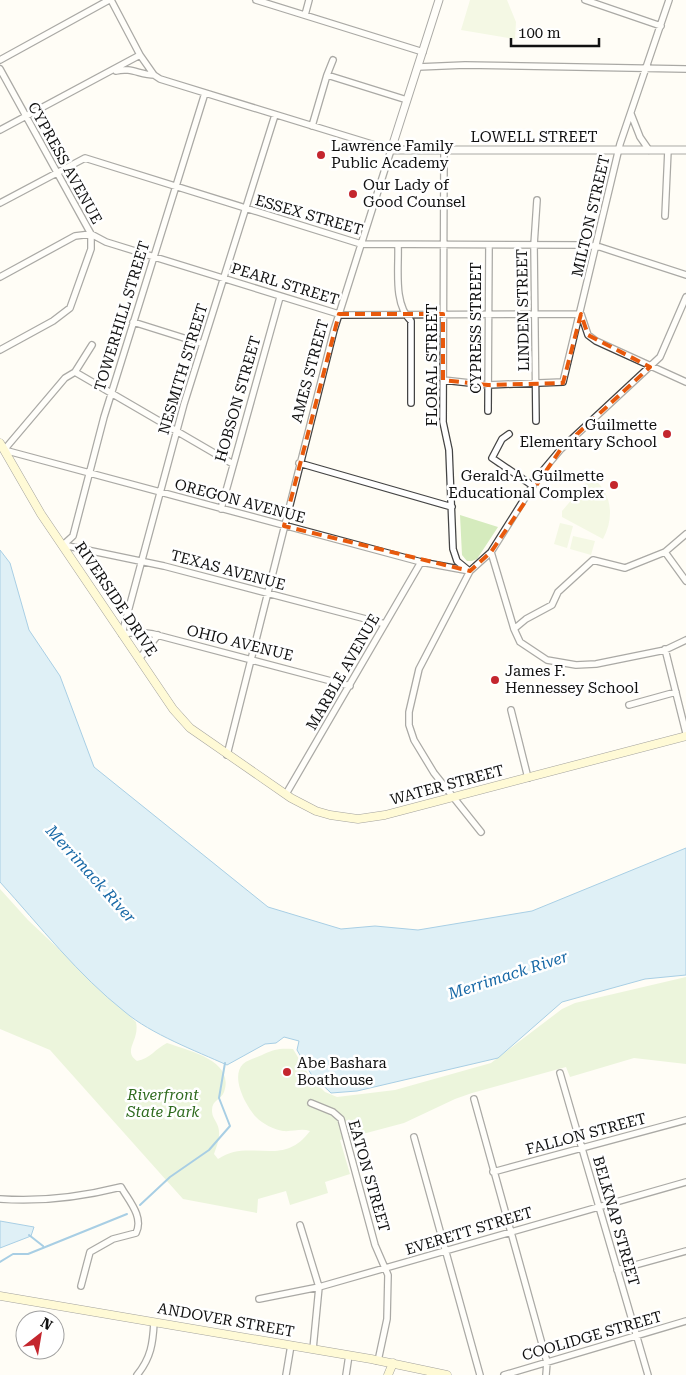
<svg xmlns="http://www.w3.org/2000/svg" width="686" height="1375" viewBox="0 0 686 1375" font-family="'Roboto Serif',serif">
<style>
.green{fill:#d5ebbd}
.pitch{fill:#e6f2cf}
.water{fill:#b9e0f7;stroke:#3f96cf}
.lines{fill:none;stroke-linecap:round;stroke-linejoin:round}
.stream{stroke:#3f96cf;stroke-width:2}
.minor-casing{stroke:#444;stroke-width:8}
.tertiary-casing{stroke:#444;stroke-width:9}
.secondary-casing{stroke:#333;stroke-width:9}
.minor{stroke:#fff;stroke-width:5.5}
.tertiary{stroke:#fff;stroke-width:7}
.secondary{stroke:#fff6b0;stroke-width:8}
.marked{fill:none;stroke:#e8590c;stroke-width:4;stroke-dasharray:10 6;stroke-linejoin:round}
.poi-dot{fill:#c4262e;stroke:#fff;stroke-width:2}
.labels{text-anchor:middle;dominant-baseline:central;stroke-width:5;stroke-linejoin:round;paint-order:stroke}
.street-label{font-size:15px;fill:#111;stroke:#fff}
.poi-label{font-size:15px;fill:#111;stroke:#fff;text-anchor:start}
.park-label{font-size:15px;font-style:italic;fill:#2f6b1f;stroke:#fff}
.water-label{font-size:16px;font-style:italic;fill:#1768a6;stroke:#fff}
</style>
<rect width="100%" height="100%" fill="#fffdf5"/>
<!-- green -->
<path class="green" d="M460,515L498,527L477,559L472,561H467L462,555Z
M0,889L28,920L136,1022C140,1041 122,1050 137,1061C150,1059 156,1048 167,1043C189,1051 235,1060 224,1092C221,1100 212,1100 212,1110C212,1117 215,1119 217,1124C222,1134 217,1145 214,1154L218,1159C250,1137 282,1169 310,1131C301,1128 292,1132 283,1131C275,1130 261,1123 256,1117C246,1106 230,1077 243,1064C249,1059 257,1058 264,1054C274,1049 281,1048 293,1049L310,1077L325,1092L337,1097L395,1090L491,1063L562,1009L575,1003L686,977V1064L634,1058L570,1077L566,1067L472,1093L455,1099L404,1123L340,1140L350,1174L325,1182L328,1193L290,1205L286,1191L258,1199L257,1213L183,1199L50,1050L0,1029Z"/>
<!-- pitch -->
<path class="pitch" d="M470,0H507L516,22L515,39L461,30Z
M591,477C612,491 615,517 603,539L562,517V511Z
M560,523L573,526L567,548L554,544Z
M573,536L595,541L591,555L570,549Z"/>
<!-- water -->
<path class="water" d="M0,550L10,563L29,630L60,676L94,767L268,907L341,929L375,926L418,930L532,911L686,848V975L645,979L562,1002L498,1058L357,1091L331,1093L311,1074L297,1050L299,1041L284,1037L276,1043L265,1044L227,1065C196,1051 151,1034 125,1012C78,975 40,926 0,882Z
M0,1221L34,1227L31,1236L0,1248Z"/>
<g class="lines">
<!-- stream -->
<path class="stream" d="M140,1205L170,1177L209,1150L230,1126L219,1098L225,1063
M29,1235L43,1246
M0,1262L13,1254H28L127,1214"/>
<defs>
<path id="minor" d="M111,0L140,55
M256,0L423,52
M585,0L661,26
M305,15L309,0
M0,60L109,0
M418,67L465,65L686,69
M0,69L91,234V249L70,308L53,321L0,350
M116,71C131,67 140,75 154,75
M327,75L333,60
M631,114L640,137L649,150
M275,115L184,404L122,634L138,632L153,634L350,686
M312,126L327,75L407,100
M0,130L140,55L154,75L160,79L391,150L334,330L227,755
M444,151L443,422L449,450L453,549L457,561L468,570
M0,203L85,158L361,244L583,245L600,247L686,275
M665,216L668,150
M398,245C399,268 393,304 411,321V403
M0,277L75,236L91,234L106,242L342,315L581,314L588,335L596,341L686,382
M133,322L203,344
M92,345L75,372L65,378L4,450L421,562L470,571
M75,372L233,464
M443,380L488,385L563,382L620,144L669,0
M488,411L489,245
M536,421L534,245L537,200
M509,434L502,439L492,458L533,486
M299,463L452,507
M221,509L280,297
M63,545L73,536L104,417L205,93
M63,545L164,566L385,624
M491,552L514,629L520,642L547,660L576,665L596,664L665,650L686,640
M665,552L686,581
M514,629L526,619L552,605L558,592L593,560L625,568L665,552L686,534
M665,649L686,733
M139,659L158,635
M629,705L676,692
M511,710L528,778
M286,794L421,562
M481,832L434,773L414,740L409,725V712L419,669L470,571L491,552L540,474L561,449L660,357L686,297
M560,1073L648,1375
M474,1099L547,1362L546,1375
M311,1103L333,1112L341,1119L375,1245L388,1275L387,1319L378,1361
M414,1137L480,1375
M493,1172L686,1120
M0,1199C41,1202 81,1197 121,1187C129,1201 144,1217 136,1233L113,1239L90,1252L81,1286
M300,1225L319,1287L313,1349
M617,1270L686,1251
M259,1299L319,1287L686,1182
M137,1375C151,1358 153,1343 154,1322
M286,1375L291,1345
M346,1375L349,1355
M504,1375L686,1321"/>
<path id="tertiary" d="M439,0L391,150H686"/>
<path id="secondary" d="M0,443L41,514L173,709L190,728L291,798L316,811L330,815L358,819L385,815L686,736
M0,1296L371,1359L447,1375
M388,1375L393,1363"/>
</defs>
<!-- minor casing -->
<use href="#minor" class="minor-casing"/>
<!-- tertiary casing -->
<use href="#tertiary" class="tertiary-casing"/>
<!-- secondary casing -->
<use href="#secondary" class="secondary-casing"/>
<!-- minor -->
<use href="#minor" class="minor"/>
<!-- tertiary -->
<use href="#tertiary" class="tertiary"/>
<!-- secondary -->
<use href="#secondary" class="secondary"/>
</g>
<!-- marked area -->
<path d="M0 0H686V1375H0ZM339,314H443V380L488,385L563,383L581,314L588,335L650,367L561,449L491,552L470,571L284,526Z" fill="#fffdf5" fill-opacity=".55" fill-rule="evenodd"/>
<path class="marked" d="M339,314H443V380L488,385L563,383L581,314L588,335L650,367L561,449L491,552L470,571L284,526Z"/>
<!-- markers -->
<g class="poi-dot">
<circle cx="321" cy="155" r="5"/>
<circle cx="353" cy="194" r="5"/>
<circle cx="667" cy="434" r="5"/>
<circle cx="614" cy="485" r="5"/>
<circle cx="495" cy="680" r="5"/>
<circle cx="287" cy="1072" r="5"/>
</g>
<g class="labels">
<!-- street labels -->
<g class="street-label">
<text x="534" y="137">LOWELL STREET</text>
<text transform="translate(65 163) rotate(61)">CYPRESS AVENUE</text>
<text transform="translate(309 215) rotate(16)">ESSEX STREET</text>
<text transform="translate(591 216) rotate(-77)">MILTON STREET</text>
<text transform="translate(285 284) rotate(17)">PEARL STREET</text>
<text transform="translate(523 310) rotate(-91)">LINDEN STREET</text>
<text transform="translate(122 316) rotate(-73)">TOWERHILL STREET</text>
<text transform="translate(476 328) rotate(-90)">CYPRESS STREET</text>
<text transform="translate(432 365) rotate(-90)">FLORAL STREET</text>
<text transform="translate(183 369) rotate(-73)">NESMITH STREET</text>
<text transform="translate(310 371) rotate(-75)">AMES STREET</text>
<text transform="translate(238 399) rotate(-74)">HOBSON STREET</text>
<text transform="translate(240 501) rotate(15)">OREGON AVENUE</text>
<text transform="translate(228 570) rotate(15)">TEXAS AVENUE</text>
<text transform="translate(116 599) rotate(56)">RIVERSIDE DRIVE</text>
<text transform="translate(240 643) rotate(14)">OHIO AVENUE</text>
<text transform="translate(343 672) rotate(-60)">MARBLE AVENUE</text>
<text transform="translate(447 785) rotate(-15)">WATER STREET</text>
<text transform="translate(586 1134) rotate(-15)">FALLON STREET</text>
<text transform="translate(369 1176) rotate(74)">EATON STREET</text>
<text transform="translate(616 1221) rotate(74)">BELKNAP STREET</text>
<text transform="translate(469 1231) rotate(-17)">EVERETT STREET</text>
<text transform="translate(226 1320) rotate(10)">ANDOVER STREET</text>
<text transform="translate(592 1336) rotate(-16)">COOLIDGE STREET</text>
</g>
<!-- poi labels -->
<g class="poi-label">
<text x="331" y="146">Lawrence Family<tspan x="331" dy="17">Public Academy</tspan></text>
<text x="363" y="185">Our Lady of<tspan x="363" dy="17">Good Counsel</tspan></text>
<text x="657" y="425" text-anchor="end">Guilmette<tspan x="657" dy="17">Elementary School</tspan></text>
<text x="604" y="476" text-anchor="end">Gerald A. Guilmette<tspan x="604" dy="17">Educational Complex</tspan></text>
<text x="505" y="671">James F.<tspan x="505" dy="17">Hennessey School</tspan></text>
<text x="297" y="1063">Abe Bashara<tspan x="297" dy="17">Boathouse</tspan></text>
</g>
<!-- park labels -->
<g class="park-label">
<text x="163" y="1095">Riverfront<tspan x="163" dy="17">State Park</tspan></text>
</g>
<!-- water labels -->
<g class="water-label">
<text transform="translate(91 874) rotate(48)">Merrimack River</text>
<text transform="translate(508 975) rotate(-18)">Merrimack River</text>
</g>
</g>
<!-- north arrow -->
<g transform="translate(40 1335) rotate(31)"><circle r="24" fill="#ffffff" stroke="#a0a0a0"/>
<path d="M0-4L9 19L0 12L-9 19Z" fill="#c4262e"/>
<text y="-8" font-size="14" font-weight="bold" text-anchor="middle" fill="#111111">N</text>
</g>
<!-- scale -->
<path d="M511 38v8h88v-8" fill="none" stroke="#111111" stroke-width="2.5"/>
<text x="518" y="38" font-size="15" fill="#111111" stroke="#ffffff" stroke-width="4" paint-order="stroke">100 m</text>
</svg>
